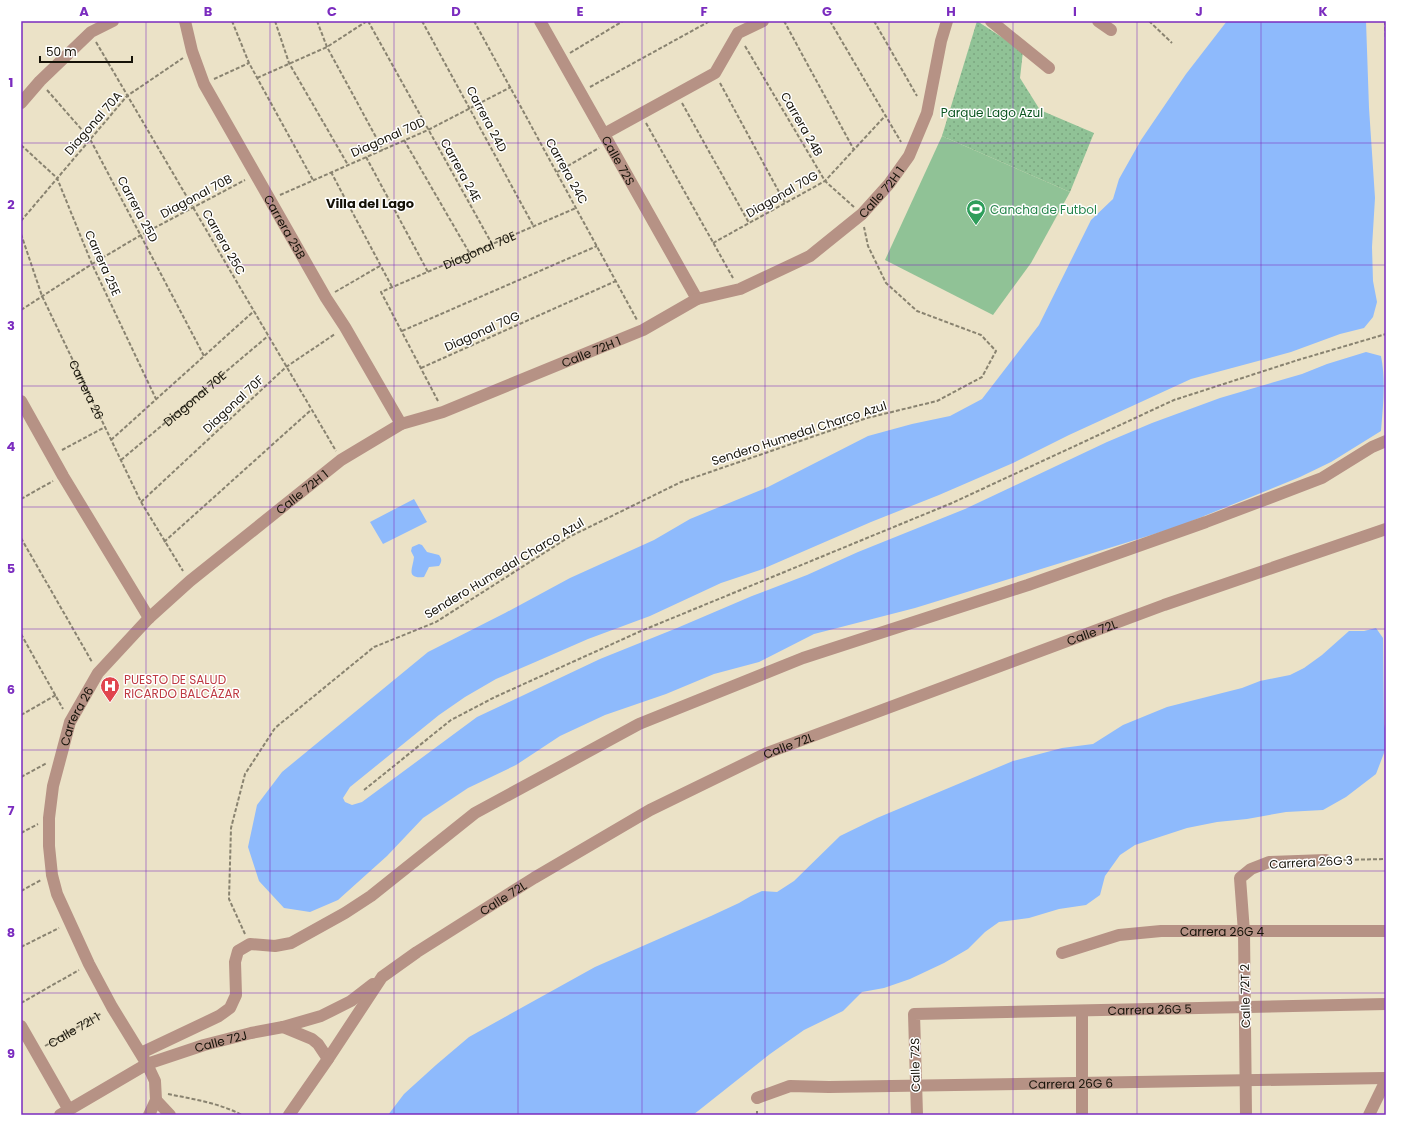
<svg xmlns="http://www.w3.org/2000/svg" width="1407" height="1136" viewBox="0 0 1407 1136" font-family="Poppins,sans-serif">
<style>
.park{fill:url(#park-dots)}
.pitch{fill:#90c296}
.water{fill:#8ebafc}
.lines{fill:none;stroke-linecap:round;stroke-linejoin:round}
.path{stroke:#898370;stroke-width:2;stroke-dasharray:4 2;stroke-linecap:butt}
.minor{stroke:#b69285;stroke-width:12}
.grid{fill:none;stroke:#7b2cbf;stroke-width:1;stroke-opacity:0.55}
.labels{text-anchor:middle;dominant-baseline:central;stroke-width:3;stroke-linejoin:round;paint-order:stroke}
.park-label{font-size:12px;fill:#0b5521;stroke:#fff}
.street-label{font-size:12px;fill:#151208;stroke:#fff}
.leisure-label{font-size:12px;fill:#27864d;stroke:#fff;text-anchor:start}
.health-label{font-size:12px;fill:#be3a42;stroke:#fff;text-anchor:start}
.neighbourhood-label{font-size:13px;font-weight:bold;fill:#151208;stroke:#fff}
.neatline{fill:none;stroke:#7b2cbf;stroke-width:1.5}
.grid-label{font-size:13px;text-anchor:middle;font-weight:bold;fill:#7b2cbf}
</style>
<defs>
<pattern id="park-dots" width="8" height="8" patternUnits="userSpaceOnUse"><rect width="8" height="8" fill="#90c296"/><path d="M2 2h.1M6 6h.1" fill="none" stroke="#7ba680" stroke-width="1.8" stroke-linecap="round"/></pattern>
</defs>
<rect width="100%" height="100%" fill="#ebe2c7"/>
<!-- park -->
<path class="park" d="M977,21L1023,51L1020,78L1040,110L1094,133L1070,192L942,136Z"/>
<!-- pitch -->
<path class="pitch" d="M942,136L1070,192L1031,263L993,315L885,260Z"/>
<!-- water -->
<path class="water" d="M1227,21H1366L1369,108L1375,198L1372,247L1373,281L1377,302L1373,317L1364,328L1340,334L1291,352L1191,379L1069,435L1013,463L939,495L871,522L760,570L721,583L650,616L588,639L533,663L496,679L465,697L439,715L350,787L343,798L345,802L352,805L362,802L477,717L600,659L677,628L752,596L807,575L858,552L965,509L1107,442L1152,423L1220,398L1302,374L1327,364L1366,352L1381,356C1386,381 1383,406 1381,431L1331,462L1300,477L1177,527L915,608L814,634L759,662L714,674L666,694L605,715L560,736L516,765L468,788L423,818L387,856L338,900L310,912L284,908L259,881L248,847L257,805L282,772L428,652L505,613L570,578L654,540L690,519L768,487L868,436L912,424L950,416L982,399L1039,325L1091,220L1113,199L1119,179L1141,140L1186,74Z
M414,499L427,522L383,544L370,522Z
M419,544L422,545L427,552L439,555C442,559 442,561 439,566L429,567L424,577C405,579 413,568 414,557L411,551L412,547Z
M1376,628L1383,638L1384,724L1386,733V744L1384,753L1376,774L1346,797L1323,810L1286,812L1247,819L1217,822L1187,828L1135,845L1120,855L1105,876L1100,895L1086,905L1059,909L1029,918L999,922L985,932L968,949L944,963L910,979L884,988L862,992L843,1011L804,1030L770,1054L693,1115H388L404,1094L436,1065L469,1037L595,967L711,916L739,903L751,896L762,891L777,892L794,881L840,836L877,818L1013,761L1062,748L1093,744L1123,725L1167,707L1242,688L1260,681L1290,675L1304,668L1322,655L1349,631H1364Z"/>
<g class="lines">
<!-- path -->
<g class="path">
<path d="M232,21L249,63L313,180"/>
<path d="M275,21L289,63L348,165"/>
<path d="M317,21L327,47L383,150"/>
<path d="M368,21L492,244"/>
<path d="M422,21L534,227"/>
<path d="M474,21L637,320"/>
<path d="M784,21L854,150"/>
<path d="M830,21L901,142"/>
<path d="M874,21L917,96"/>
<path d="M1149,21L1172,43"/>
<path d="M1385,21L1386,41"/>
<path d="M96,42L336,451"/>
<path d="M745,46L825,181L854,207"/>
<path d="M570,53L623,21"/>
<path d="M257,78L327,47L367,21"/>
<path d="M214,79L249,63"/>
<path d="M720,83L785,203"/>
<path d="M590,87L710,21"/>
<path d="M47,90L90,139L204,356"/>
<path d="M682,103L749,223"/>
<path d="M646,123L733,278"/>
<path d="M404,140L470,254"/>
<path d="M21,145L57,178L92,264L156,399"/>
<path d="M366,157L428,272"/>
<path d="M331,172L392,287"/>
<path d="M557,172L599,148"/>
<path d="M280,195L428,130L511,87"/>
<path d="M21,221L127,96L183,58"/>
<path id="s1" d="M21,234L42,296L141,502L183,571"/>
<path d="M713,243L825,181L885,116"/>
<path d="M335,292L380,266"/>
<path d="M21,310L92,264L141,235L245,180"/>
<path d="M402,331L597,246"/>
<path d="M421,368L616,281"/>
<path id="s2" d="M438,401L381,292L576,208"/>
<path d="M111,440L254,311"/>
<path d="M62,450L105,427"/>
<path id="s3" d="M121,460L268,336"/>
<path d="M21,499L53,481"/>
<path d="M141,502L286,367L335,334"/>
<path d="M21,538L92,662"/>
<path d="M164,542L311,410"/>
<path d="M21,634L63,709"/>
<path d="M21,715L56,695"/>
<path d="M21,777L47,763"/>
<path d="M364,790L451,720L495,697L641,631L952,503L1174,400L1298,360L1386,334"/>
<path d="M21,833L38,824"/>
<path d="M1337,860L1386,859"/>
<path d="M21,891L41,880"/>
<path d="M245,934L229,899L231,828L245,774L275,728L374,647L436,622L569,537L681,482L867,418L937,401L982,377L996,351L981,335L917,311L886,283L868,246L864,227"/>
<path d="M21,947L59,928"/>
<path d="M21,1003L79,970"/>
<path id="s4" d="M45,1046L102,1013"/>
<path d="M168,1094C193,1099 219,1103 242,1115"/>
<path d="M757,1115V1109"/>
</g>
<!-- minor -->
<g class="minor">
<path id="s5" d="M185,21L192,51L204,84L326,298L345,327L401,424"/>
<path id="s6" d="M540,21L697,299"/>
<path d="M991,21L1049,68"/>
<path d="M1098,21L1111,30"/>
<path d="M21,103L40,81L91,32L113,21"/>
<path d="M604,134L715,73L738,33L763,21"/>
<path d="M21,401L63,476L149,618"/>
<path id="s7" d="M1062,953L1119,935L1161,931H1386"/>
<path d="M21,1026L69,1110"/>
<path d="M283,1027L312,1039L318,1044L328,1059"/>
<path d="M141,1053L219,1016L230,1008L236,995L235,962L238,951L250,944L275,946L291,943L345,913L371,896L475,813L639,724L803,658L1028,585L1206,522L1322,478L1372,447L1386,441"/>
<path id="s8" d="M757,1098L790,1086L829,1087L1386,1078"/>
<path d="M156,1100L170,1115"/>
<path id="s9" d="M60,1115L147,1064L204,1045L251,1033L283,1027L321,1016L351,1001L373,984"/>
<path id="s10" d="M149,1115L156,1100L155,1081L147,1064L112,1007L89,964L57,894L52,875L49,846V818L53,786L70,722L98,673L149,618L190,581L341,460L401,424L443,412L643,330L697,299L740,289L810,256L862,214L889,184L909,156L927,113L941,41L947,21"/>
<path id="s11" d="M289,1115L328,1059L382,977L417,952L534,878L650,810L767,753L1164,605L1386,529"/>
<path id="s12" d="M917,1115L914,1014L1386,1004"/>
<path d="M1082,1115V1011"/>
<path d="M1246,1115L1244,932L1240,878L1251,869L1269,862L1326,860"/>
<path d="M1369,1115L1386,1080"/>
</g>
</g>
<!-- grid -->
<path class="grid" d="M146,21V1115M270,21V1115M394,21V1115M518,21V1115M642,21V1115M765,21V1115M889,21V1115M1013,21V1115M1137,21V1115M1261,21V1115M21,143H1386M21,265H1386M21,386H1386M21,507H1386M21,629H1386M21,750H1386M21,871H1386M21,993H1386"/>
<!-- icons -->
<defs>
<symbol id="stadium-pin" viewBox="-11 -11 22 30"><path d="M0 17L-7.5 6A9.5 9.5 0 1 1 7.5 6Z" fill="#2e9e5b" stroke="#fff"/><path d="M0-5a6.5 5 0 1 0 0 10a6.5 5 0 1 0 0-10ZM-3.5-1.8h7v3.6h-7Z" fill="#fff"/></symbol>
<symbol id="hospital-pin" viewBox="-11 -11 22 30"><path d="M0 17L-7.5 6A9.5 9.5 0 1 1 7.5 6Z" fill="#e0444e" stroke="#fff"/><path d="M-5-5h3v3.5h4V-5h3V5h-3V1.5h-4V5h-3Z" fill="#fff"/></symbol>
</defs>
<g fill-rule="evenodd">
<use href="#stadium-pin" x="965" y="198" width="22" height="30"/>
<use href="#hospital-pin" x="99" y="675" width="22" height="30"/>
</g>
<g class="labels">
<!-- park labels -->
<g class="park-label">
<text x="992" y="112">Parque Lago Azul</text>
</g>
<!-- street labels -->
<g class="street-label">
<text transform="translate(487 119) rotate(62)">Carrera 24D</text>
<text transform="translate(93 123) rotate(-49)">Diagonal 70A</text>
<text transform="translate(802 124) rotate(60)">Carrera 24B</text>
<text transform="translate(388 137) rotate(-24)">Diagonal 70D</text>
<text stroke="none"><textPath href="#s6" startOffset="160">Calle 72S</textPath></text>
<text transform="translate(461 170) rotate(61)">Carrera 24E</text>
<text transform="translate(567 171) rotate(61)">Carrera 24C</text>
<text stroke="none"><textPath href="#s10" startOffset="1412">Calle 72H 1</textPath></text>
<text transform="translate(782 194) rotate(-30)">Diagonal 70G</text>
<text transform="translate(196 196) rotate(-28)">Diagonal 70B</text>
<text transform="translate(138 209) rotate(62)">Carrera 25D</text>
<text stroke="none"><textPath href="#s5" startOffset="230">Carrera 25B</textPath></text>
<text transform="translate(224 242) rotate(60)">Carrera 25C</text>
<text stroke="none"><textPath href="#s2" startOffset="230">Diagonal 70E</textPath></text>
<text transform="translate(103 263) rotate(66)">Carrera 25E</text>
<text transform="translate(482 331) rotate(-24)">Diagonal 70G</text>
<text stroke="none"><textPath href="#s10" startOffset="1076">Calle 72H 1</textPath></text>
<text stroke="none"><textPath href="#s1" startOffset="169">Carrera 26</textPath></text>
<text stroke="none"><textPath href="#s3" startOffset="96">Diagonal 70E</textPath></text>
<text transform="translate(233 404) rotate(-43)">Diagonal 70F</text>
<text transform="translate(799 433) rotate(-18)">Sendero Humedal Charco Azul</text>
<text stroke="none"><textPath href="#s10" startOffset="752">Calle 72H 1</textPath></text>
<text transform="translate(504 568) rotate(-31)">Sendero Humedal Charco Azul</text>
<text stroke="none"><textPath href="#s11" startOffset="959">Calle 72L</textPath></text>
<text stroke="none"><textPath href="#s10" startOffset="430">Carrera 26</textPath></text>
<text stroke="none"><textPath href="#s11" startOffset="635">Calle 72L</textPath></text>
<text transform="translate(1311 862) rotate(-3)">Carrera 26G 3</text>
<text stroke="none"><textPath href="#s11" startOffset="311">Calle 72L</textPath></text>
<text stroke="none"><textPath href="#s7" startOffset="163">Carrera 26G 4</textPath></text>
<text transform="translate(1245 996) rotate(-91)">Calle 72T 2</text>
<text stroke="none"><textPath href="#s12" startOffset="337">Carrera 26G 5</textPath></text>
<text stroke="none"><textPath href="#s4" startOffset="33">Calle 72I 1</textPath></text>
<text stroke="none"><textPath href="#s9" startOffset="178">Calle 72J</textPath></text>
<text transform="translate(915 1065) rotate(-91)">Calle 72S</text>
<text stroke="none"><textPath href="#s8" startOffset="316">Carrera 26G 6</textPath></text>
</g>
<!-- leisure labels -->
<g class="leisure-label">
<text x="990" y="209">Cancha de Futbol</text>
</g>
<!-- health labels -->
<g class="health-label">
<text x="124" y="679">PUESTO DE SALUD<tspan x="124" dy="14">RICARDO BALCÁZAR</tspan></text>
</g>
<!-- neighbourhood labels -->
<g class="neighbourhood-label">
<text x="370" y="203">Villa del Lago</text>
</g>
</g>
<!-- border -->
<rect width="1407" height="1136" fill="none" stroke="#ffffff" stroke-width="44"/>
<!-- scale -->
<path d="M40 56v6h92v-6" fill="none" stroke="#151208" stroke-width="2"/>
<text x="46" y="56" font-size="12" fill="#151208" stroke="#ffffff" stroke-width="3" paint-order="stroke">50 m</text>
<rect x="22" y="22" width="1363" height="1092" class="neatline"/>
<g class="grid-label">
<text x="84" y="16">A</text>
<text x="208" y="16">B</text>
<text x="332" y="16">C</text>
<text x="456" y="16">D</text>
<text x="580" y="16">E</text>
<text x="704" y="16">F</text>
<text x="827" y="16">G</text>
<text x="951" y="16">H</text>
<text x="1075" y="16">I</text>
<text x="1199" y="16">J</text>
<text x="1323" y="16">K</text>
<text x="11" y="87">1</text>
<text x="11" y="209">2</text>
<text x="11" y="330">3</text>
<text x="11" y="451">4</text>
<text x="11" y="573">5</text>
<text x="11" y="694">6</text>
<text x="11" y="815">7</text>
<text x="11" y="937">8</text>
<text x="11" y="1058">9</text>
</g>
</svg>
